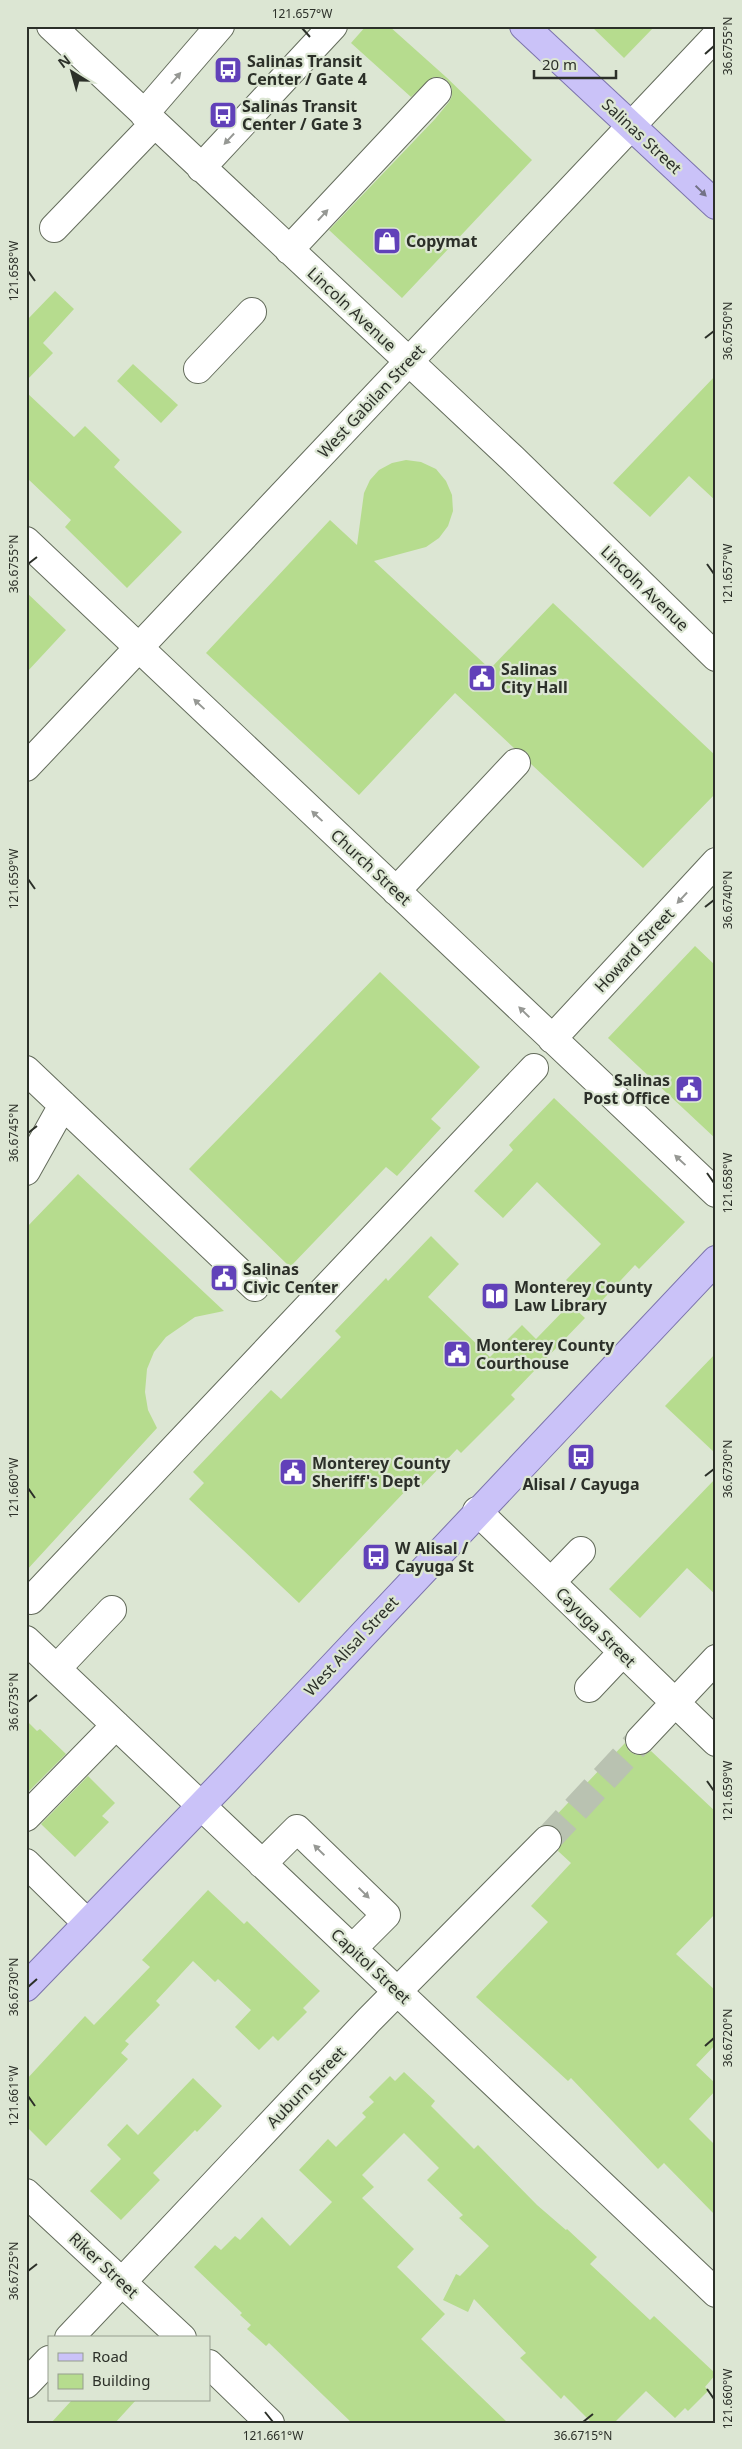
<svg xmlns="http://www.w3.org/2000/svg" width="742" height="2449" viewBox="0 0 742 2449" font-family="'Noto Sans',sans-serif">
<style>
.building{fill:#b6dc8e}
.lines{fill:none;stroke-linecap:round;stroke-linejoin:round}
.minor-tunnel{stroke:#b9c2b1;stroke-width:28;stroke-dasharray:28 14;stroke-linecap:butt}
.minor-casing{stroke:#646c5c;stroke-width:30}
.major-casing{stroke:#7c74ac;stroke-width:30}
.minor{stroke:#fff;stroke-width:28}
.major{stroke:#cac2f8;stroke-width:28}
.oneway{fill:#969894}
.oneway2{fill:#737286}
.ticks{fill:none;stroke:#2c3029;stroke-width:2}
.labels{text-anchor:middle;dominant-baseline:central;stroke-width:4.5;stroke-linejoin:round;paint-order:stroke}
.poi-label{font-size:16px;font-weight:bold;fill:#2c3029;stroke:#dce6d3;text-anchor:start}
.street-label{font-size:16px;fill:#2c3029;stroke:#dce6d3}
.neatline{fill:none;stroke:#2c3029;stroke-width:2}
.ticks-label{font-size:12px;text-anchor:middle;fill:#2c3029}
</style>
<rect width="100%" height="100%" fill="#dce6d3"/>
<!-- building -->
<path class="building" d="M366,26H389L446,77L532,160L402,298L329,230L435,119L449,102L452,96V88L447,80L441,77H433L411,97L351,43Z
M591,26H655L624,58Z
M55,291L74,309L43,343L53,353L26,381V321Z
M133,364L178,405L161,423L117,381Z
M716,375V501L689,476L650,517L613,483Z
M26,392L74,437L85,426L120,460L114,467L182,532L127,588L65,527L71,520L26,477Z
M406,460L421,462L436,469L446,481L452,495L453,511L448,526L439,538L426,547L374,561L490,669L553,603L716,756V793L643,868L531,764L527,752L514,748L455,693L359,795L206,653L330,520L357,545L364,493L370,480L379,470L392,463Z
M26,592L66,630L26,673Z
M695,946L716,966V1139L608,1038Z
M380,972L480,1067L431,1119L441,1128L397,1176L386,1167L290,1267L189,1169Z
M554,1098L685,1222L639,1269L635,1265L595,1308L566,1280L601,1244L537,1182L503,1218L474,1191L513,1150L509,1145Z
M78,1174L224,1311L195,1317L166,1337L154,1352L147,1369L145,1392L148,1410L157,1428L26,1571V1228Z
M431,1236L459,1264L428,1297L490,1357L522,1325L536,1339L570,1304L585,1318L511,1395L515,1399L461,1453L457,1449L418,1490L412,1484L299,1603L189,1499L204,1483L193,1472L271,1390L281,1399L341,1337L335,1331L386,1278L388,1281Z
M716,1353V1454L665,1406Z
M716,1478V1595L687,1568L640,1618L609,1589Z
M26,1720L37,1731L40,1729L66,1754L26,1794Z
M625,1743L629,1751L636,1755H644L651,1751L716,1812V1913L676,1954L716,1991V2044L696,2065L716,2084V2090L689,2119L716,2146V2216L664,2163L658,2169L571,2078L568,2081L476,1997L548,1922L531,1906L571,1863L558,1851L562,1843V1836L558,1829L547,1825Z
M88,1776L115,1803L102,1816L109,1822L75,1857L41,1824Z
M208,1890L244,1924L247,1921L320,1991L303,2008L307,2012L278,2041L273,2036L259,2050L235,2027L251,2010L218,1979L215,1982L193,1961L156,2001L160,2005L125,2041L129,2044L121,2053L128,2059L46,2146L26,2126V2080L85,2016L94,2025L150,1967L142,1960Z
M404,2072L435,2101L431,2106L474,2149L478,2145L537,2205L566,2230L567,2229L597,2257L590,2264L650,2320L654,2316L716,2374L705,2387L709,2390L688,2411L685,2408L675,2418L646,2391L614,2423H592L564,2395L561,2399L520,2358L526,2353L474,2299L468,2312L443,2300L456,2274L460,2276L489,2246L459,2218L463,2215L427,2180L439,2168L404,2133L362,2175L374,2187L362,2198L414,2249L397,2267L445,2314L421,2339L508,2423H352L269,2343L266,2346L247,2329L251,2325L240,2315L242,2313L194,2267L215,2245L221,2250L235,2236L240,2240L262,2217L290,2246L332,2202L299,2170L328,2139L336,2147L366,2117L362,2113L374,2102L369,2097L390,2076L395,2081Z
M193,2078L222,2106L197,2132L195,2130L153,2173L160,2180L121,2220L90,2191L121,2159L107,2145L127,2124L138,2135Z
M72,2400H136L115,2423H51Z"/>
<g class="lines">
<!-- minor-tunnel -->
<path class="minor-tunnel" d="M547,1840L640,1740"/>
<defs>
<path id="minor" d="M51,26L513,459L716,657
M144,114L220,26
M201,168L333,26
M54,228L154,124
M289,250L437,92
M198,369L252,312
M26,541L716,1193
M26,767L716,36
M396,891L516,763
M552,1039L716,862
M26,1070L255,1287
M26,1171L63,1105
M477,1511L716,1742
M551,1582L581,1551
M31,1600L534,1068
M26,1640L716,2293
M57,1668L112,1610
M589,1688L622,1653
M640,1740L716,1659
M26,1817L116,1725
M26,1863L87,1923
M262,1864L297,1829L386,1915L353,1948
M26,2193L182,2338
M69,2338L368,2021L547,1840
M209,2364L270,2423
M26,2384L49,2360"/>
<path id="major" d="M524,26L716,205
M26,1987L226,1780L716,1260"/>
</defs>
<!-- minor casing -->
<use href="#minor" class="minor-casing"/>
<!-- major casing -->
<use href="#major" class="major-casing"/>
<!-- minor -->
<use href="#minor" class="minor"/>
<!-- major -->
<use href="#major" class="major"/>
</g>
<!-- one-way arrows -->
<defs><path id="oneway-solid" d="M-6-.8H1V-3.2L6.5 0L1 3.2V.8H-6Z" transform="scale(1.25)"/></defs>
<g class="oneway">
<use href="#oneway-solid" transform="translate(176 78) rotate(-49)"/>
<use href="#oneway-solid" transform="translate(229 139) rotate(133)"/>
<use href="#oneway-solid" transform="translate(323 215) rotate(-47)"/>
<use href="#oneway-solid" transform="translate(199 704) rotate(-137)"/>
<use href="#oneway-solid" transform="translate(317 816) rotate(-137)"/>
<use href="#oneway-solid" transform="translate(682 898) rotate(133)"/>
<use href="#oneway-solid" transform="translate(524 1012) rotate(-136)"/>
<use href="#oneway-solid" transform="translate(680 1160) rotate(-137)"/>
<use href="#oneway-solid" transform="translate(319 1850) rotate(-136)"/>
<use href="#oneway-solid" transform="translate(364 1893) rotate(44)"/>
</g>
<use class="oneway2" href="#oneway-solid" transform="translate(701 191) rotate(44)"/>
<!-- ticks -->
<path class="ticks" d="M302,28L310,37M705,54L714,46M28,271L35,281M705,338L714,331M28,564L37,557M707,564L714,574M28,879L35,889M705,907L714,900M28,1133L37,1126M707,1173L714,1183M705,1476L714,1469M28,1488L35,1498M28,1702L37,1695M707,1781L714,1791M28,1987L37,1979M705,2046L714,2038M28,2096L35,2106M28,2271L37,2264M707,2389L714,2399M265,2412L273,2422M583,2422L593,2414"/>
<!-- icons -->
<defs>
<symbol id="bus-square" viewBox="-11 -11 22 22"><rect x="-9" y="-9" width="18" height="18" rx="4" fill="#6141b9" stroke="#dce6d3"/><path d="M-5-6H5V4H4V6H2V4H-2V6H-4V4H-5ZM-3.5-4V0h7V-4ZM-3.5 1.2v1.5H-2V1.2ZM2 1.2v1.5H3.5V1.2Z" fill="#fff"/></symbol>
<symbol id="shop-square" viewBox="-11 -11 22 22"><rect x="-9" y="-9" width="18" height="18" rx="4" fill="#6141b9" stroke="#dce6d3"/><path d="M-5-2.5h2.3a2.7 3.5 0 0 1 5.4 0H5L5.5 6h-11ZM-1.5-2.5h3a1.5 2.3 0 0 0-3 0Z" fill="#fff"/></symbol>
<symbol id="civic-square" viewBox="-11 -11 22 22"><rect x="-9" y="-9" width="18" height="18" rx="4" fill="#6141b9" stroke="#dce6d3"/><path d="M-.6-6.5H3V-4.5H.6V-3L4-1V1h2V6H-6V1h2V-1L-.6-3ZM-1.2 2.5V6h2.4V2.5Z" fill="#fff"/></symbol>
<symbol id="library-square" viewBox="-11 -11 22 22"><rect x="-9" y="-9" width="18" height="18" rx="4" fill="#6141b9" stroke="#dce6d3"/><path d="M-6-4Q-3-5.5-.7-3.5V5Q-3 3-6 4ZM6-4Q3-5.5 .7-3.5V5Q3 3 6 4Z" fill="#fff"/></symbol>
</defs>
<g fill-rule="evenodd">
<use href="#bus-square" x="212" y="54" width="32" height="32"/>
<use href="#bus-square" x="207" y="99" width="32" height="32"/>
<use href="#shop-square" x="371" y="225" width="32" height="32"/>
<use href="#civic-square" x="466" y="662" width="32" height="32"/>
<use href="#civic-square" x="673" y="1073" width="32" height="32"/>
<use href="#civic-square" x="208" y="1262" width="32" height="32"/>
<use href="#library-square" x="479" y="1280" width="32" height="32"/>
<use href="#civic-square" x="441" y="1338" width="32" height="32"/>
<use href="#bus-square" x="565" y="1441" width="32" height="32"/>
<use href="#civic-square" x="277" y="1456" width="32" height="32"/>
<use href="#bus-square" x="360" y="1541" width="32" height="32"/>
</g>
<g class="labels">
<!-- poi labels -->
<g class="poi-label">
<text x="247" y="61">Salinas Transit<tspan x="247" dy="18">Center / Gate 4</tspan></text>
<text x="242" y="106">Salinas Transit<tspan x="242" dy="18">Center / Gate 3</tspan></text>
<text x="406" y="241">Copymat</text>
<text x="501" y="669">Salinas<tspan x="501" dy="18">City Hall</tspan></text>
<text x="670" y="1080" text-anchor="end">Salinas<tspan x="670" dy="18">Post Office</tspan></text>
<text x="243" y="1269">Salinas<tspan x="243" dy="18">Civic Center</tspan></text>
<text x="514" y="1287">Monterey County<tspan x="514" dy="18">Law Library</tspan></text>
<text x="476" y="1345">Monterey County<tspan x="476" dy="18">Courthouse</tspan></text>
<text x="312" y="1463">Monterey County<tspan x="312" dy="18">Sheriff's Dept</tspan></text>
<text x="581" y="1484" text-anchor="middle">Alisal / Cayuga</text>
<text x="395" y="1548">W Alisal /<tspan x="395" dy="18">Cayuga St</tspan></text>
</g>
<!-- street labels -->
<g class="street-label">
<text transform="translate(642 136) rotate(43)">Salinas Street</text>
<text transform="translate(352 309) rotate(43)">Lincoln Avenue</text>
<text transform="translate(371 401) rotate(-47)">West Gabilan Street</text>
<text transform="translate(645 588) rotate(44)">Lincoln Avenue</text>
<text transform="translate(371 867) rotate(43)">Church Street</text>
<text transform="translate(634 950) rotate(-47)">Howard Street</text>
<text transform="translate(596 1627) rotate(45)">Cayuga Street</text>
<text transform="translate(351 1646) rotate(-47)">West Alisal Street</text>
<text transform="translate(371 1966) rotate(43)">Capitol Street</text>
<text transform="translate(306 2087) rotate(-46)">Auburn Street</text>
<text transform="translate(104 2265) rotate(43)">Riker Street</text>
</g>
</g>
<!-- border -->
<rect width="742" height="2449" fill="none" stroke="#dce6d3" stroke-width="55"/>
<!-- legend -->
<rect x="48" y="2336" width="162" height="65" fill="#dce6d3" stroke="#969d8f"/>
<rect x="58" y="2353" width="25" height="8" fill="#cac2f8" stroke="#969d8f"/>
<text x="92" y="2362" font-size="15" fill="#2c3029">Road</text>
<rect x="58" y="2374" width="25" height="15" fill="#b6dc8e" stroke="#969d8f"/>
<text x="92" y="2386" font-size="15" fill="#2c3029">Building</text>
<!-- north arrow -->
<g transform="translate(72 72) rotate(323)" stroke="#dce6d3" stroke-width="4" paint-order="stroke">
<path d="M0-4L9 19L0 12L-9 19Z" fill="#2c3029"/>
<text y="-8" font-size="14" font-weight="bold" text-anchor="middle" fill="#2c3029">N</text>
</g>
<!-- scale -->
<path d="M534 70v8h82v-8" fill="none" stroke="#2c3029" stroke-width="2.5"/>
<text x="542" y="70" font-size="15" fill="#2c3029" stroke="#dce6d3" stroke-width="4" paint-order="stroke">20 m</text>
<rect x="28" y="28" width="686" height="2394" class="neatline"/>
<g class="ticks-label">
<text x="302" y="18">121.657°W</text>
<text transform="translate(728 46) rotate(-90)" y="4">36.6755°N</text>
<text transform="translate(14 271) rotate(-90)" y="4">121.658°W</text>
<text transform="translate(728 331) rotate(-90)" y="4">36.6750°N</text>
<text transform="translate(14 564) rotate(-90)" y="4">36.6755°N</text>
<text transform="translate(728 574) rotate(-90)" y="4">121.657°W</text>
<text transform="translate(14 879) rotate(-90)" y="4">121.659°W</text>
<text transform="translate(728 900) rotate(-90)" y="4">36.6740°N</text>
<text transform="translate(14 1133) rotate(-90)" y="4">36.6745°N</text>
<text transform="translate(728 1183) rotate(-90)" y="4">121.658°W</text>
<text transform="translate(728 1469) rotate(-90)" y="4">36.6730°N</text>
<text transform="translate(14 1488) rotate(-90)" y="4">121.660°W</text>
<text transform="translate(14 1702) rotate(-90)" y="4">36.6735°N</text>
<text transform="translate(728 1791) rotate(-90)" y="4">121.659°W</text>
<text transform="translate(14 1987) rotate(-90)" y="4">36.6730°N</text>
<text transform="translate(728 2038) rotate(-90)" y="4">36.6720°N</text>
<text transform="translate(14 2096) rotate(-90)" y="4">121.661°W</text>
<text transform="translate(14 2271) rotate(-90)" y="4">36.6725°N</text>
<text transform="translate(728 2399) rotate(-90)" y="4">121.660°W</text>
<text x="273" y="2440">121.661°W</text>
<text x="583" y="2440">36.6715°N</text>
</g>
</svg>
